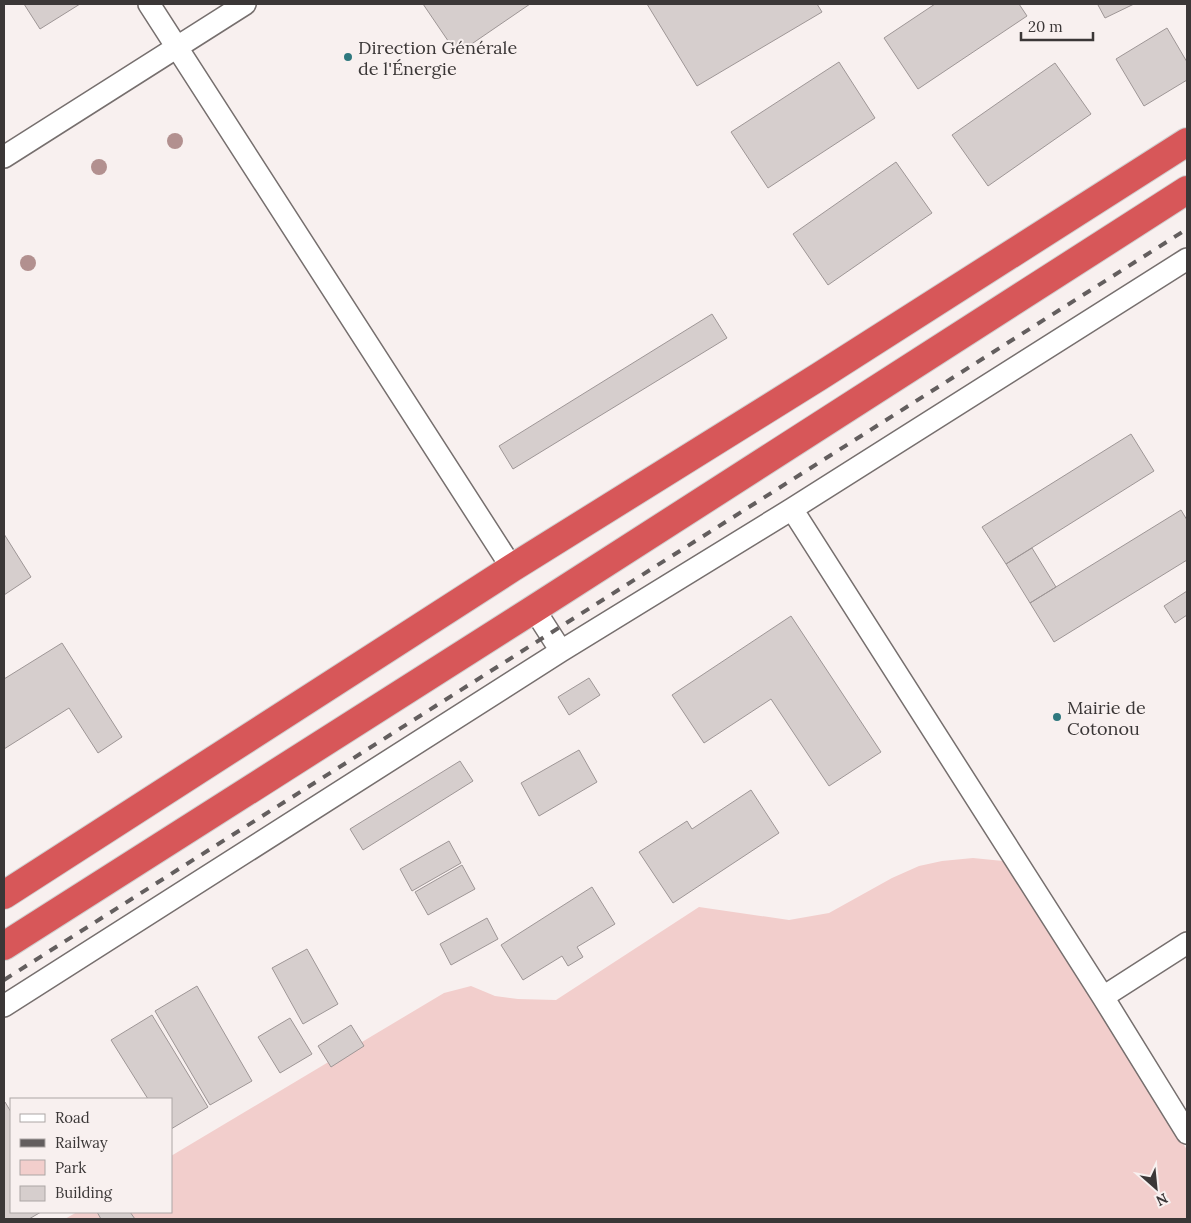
<svg xmlns="http://www.w3.org/2000/svg" width="1191" height="1223" viewBox="0 0 1191 1223" font-family="Lora,serif">
<style>
.green{fill:#f2cecc}
.building{fill:#d6cecd;stroke:#9e9696}
.lines{fill:none;stroke-linecap:round;stroke-linejoin:round}
.street-casing{stroke:#766f6e;stroke-width:24}
.highway-casing{stroke:#d0cfcf;stroke-width:30}
.street{stroke:#fff;stroke-width:21}
.highway{stroke:#d75759;stroke-width:28}
.rail{stroke:#635e5e;stroke-width:4;stroke-dasharray:9 9;stroke-linecap:butt}
.tree{fill:#b2908f}
.poi-dot{fill:#2f787e;stroke:#f8f0ef;stroke-width:2}
.labels{text-anchor:middle;dominant-baseline:central;stroke-width:4;stroke-linejoin:round;paint-order:stroke}
.poi-label{font-size:18px;fill:#3b3737;stroke:#f8f0ef;text-anchor:start}
</style>
<rect width="100%" height="100%" fill="#f8f0ef"/>
<!-- green -->
<path class="green" d="M973,858L1003,861L1011,868L1187,1150V1219H65L77,1212H171V1156L444,993L471,986L495,996L518,999L556,1000L699,907L789,920L829,913L892,878L919,866L942,861Z"/>
<!-- building -->
<path class="building" d="M24,4H80L40,29Z
M423,4H530L457,54Z
M647,4H817L822,12L697,86Z
M935,4H1019L1027,16L918,89L884,38Z
M1099,4H1134L1105,18L1098,5Z
M1167,28L1187,62V80L1144,106L1116,59Z
M839,62L875,118L768,188L731,132Z
M1055,63L1091,114L988,186L952,135Z
M896,162L932,213L828,285L793,234Z
M712,314L727,338L513,469L499,446Z
M1131,434L1154,471L1006,564L982,527Z
M1181,510L1187,520V560L1054,642L1030,603Z
M4,534L31,577L4,595Z
M1032,548L1056,587L1030,603L1006,564Z
M1187,591V615L1175,623L1164,606Z
M791,616L881,752L829,786L771,699L704,743L672,695Z
M62,643L122,737L98,753L69,708L4,749V679Z
M589,678L600,695L569,715L558,697Z
M579,750L597,782L539,816L521,783Z
M460,761L473,781L363,850L350,829Z
M751,790L779,833L673,903L639,852L687,821L692,829Z
M449,841L461,863L412,891L400,869Z
M462,865L475,889L428,915L415,892Z
M592,887L615,924L577,947L583,957L568,966L562,956L523,980L501,945Z
M487,918L498,939L451,965L440,944Z
M307,949L338,1004L303,1024L272,968Z
M197,986L252,1081L210,1105L155,1011Z
M152,1015L208,1107L171,1129V1099H148L111,1040Z
M290,1018L312,1054L280,1073L258,1037Z
M351,1025L364,1046L331,1067L318,1046Z
M5,1102L11,1112V1212H41L29,1219H4V1103Z
M97,1212H130L135,1219H101Z"/>
<g class="lines">
<defs>
<path id="street" d="M149,4L512,568
M4,157L245,4
M792,509L1103,997L1187,1133
M534,609L561,651
M1103,997L1187,943
M4,1006L561,651L792,509L1187,259"/>
<path id="highway" d="M4,895L512,568L820,376L1187,142
M4,946L534,609L1187,190"/>
</defs>
<!-- street casing -->
<use href="#street" class="street-casing"/>
<!-- highway casing -->
<use href="#highway" class="highway-casing"/>
<!-- street -->
<use href="#street" class="street"/>
<!-- highway -->
<use href="#highway" class="highway"/>
<!-- rail -->
<path class="rail" d="M4,980L1187,229"/>
</g>
<!-- trees -->
<g class="tree">
<circle cx="175" cy="141" r="8"/>
<circle cx="99" cy="167" r="8"/>
<circle cx="28" cy="263" r="8"/>
</g>
<!-- markers -->
<g class="poi-dot">
<circle cx="348" cy="57" r="5"/>
<circle cx="1057" cy="717" r="5"/>
</g>
<g class="labels">
<!-- poi labels -->
<g class="poi-label">
<text x="358" y="47">Direction Générale<tspan x="358" dy="21">de l'Énergie</tspan></text>
<text x="1067" y="707">Mairie de<tspan x="1067" dy="21">Cotonou</tspan></text>
</g>
</g>
<!-- border -->
<rect width="1191" height="1223" fill="none" stroke="#3b3737" stroke-width="10"/>
<!-- legend -->
<rect x="10" y="1098" width="162" height="115" fill="#f8f0ef" stroke="#aca6a5"/>
<rect x="20" y="1114" width="25" height="8" fill="#ffffff" stroke="#aca6a5"/>
<text x="55" y="1123" font-size="15" fill="#3b3737">Road</text>
<rect x="20" y="1139" width="25" height="8" fill="#635e5e" stroke="#aca6a5"/>
<text x="55" y="1148" font-size="15" fill="#3b3737">Railway</text>
<rect x="20" y="1160" width="25" height="15" fill="#f2cecc" stroke="#aca6a5"/>
<text x="55" y="1173" font-size="15" fill="#3b3737">Park</text>
<rect x="20" y="1186" width="25" height="15" fill="#d6cecd" stroke="#aca6a5"/>
<text x="55" y="1198" font-size="15" fill="#3b3737">Building</text>
<!-- north arrow -->
<g transform="translate(1156 1188) rotate(153)" stroke="#f8f0ef" stroke-width="4" paint-order="stroke">
<path d="M0-4L9 19L0 12L-9 19Z" fill="#3b3737"/>
<text y="-8" font-size="14" font-weight="bold" text-anchor="middle" fill="#3b3737">N</text>
</g>
<!-- scale -->
<path d="M1021 32v8h72v-8" fill="none" stroke="#3b3737" stroke-width="2.5"/>
<text x="1028" y="32" font-size="15" fill="#3b3737" stroke="#f8f0ef" stroke-width="4" paint-order="stroke">20 m</text>
</svg>
